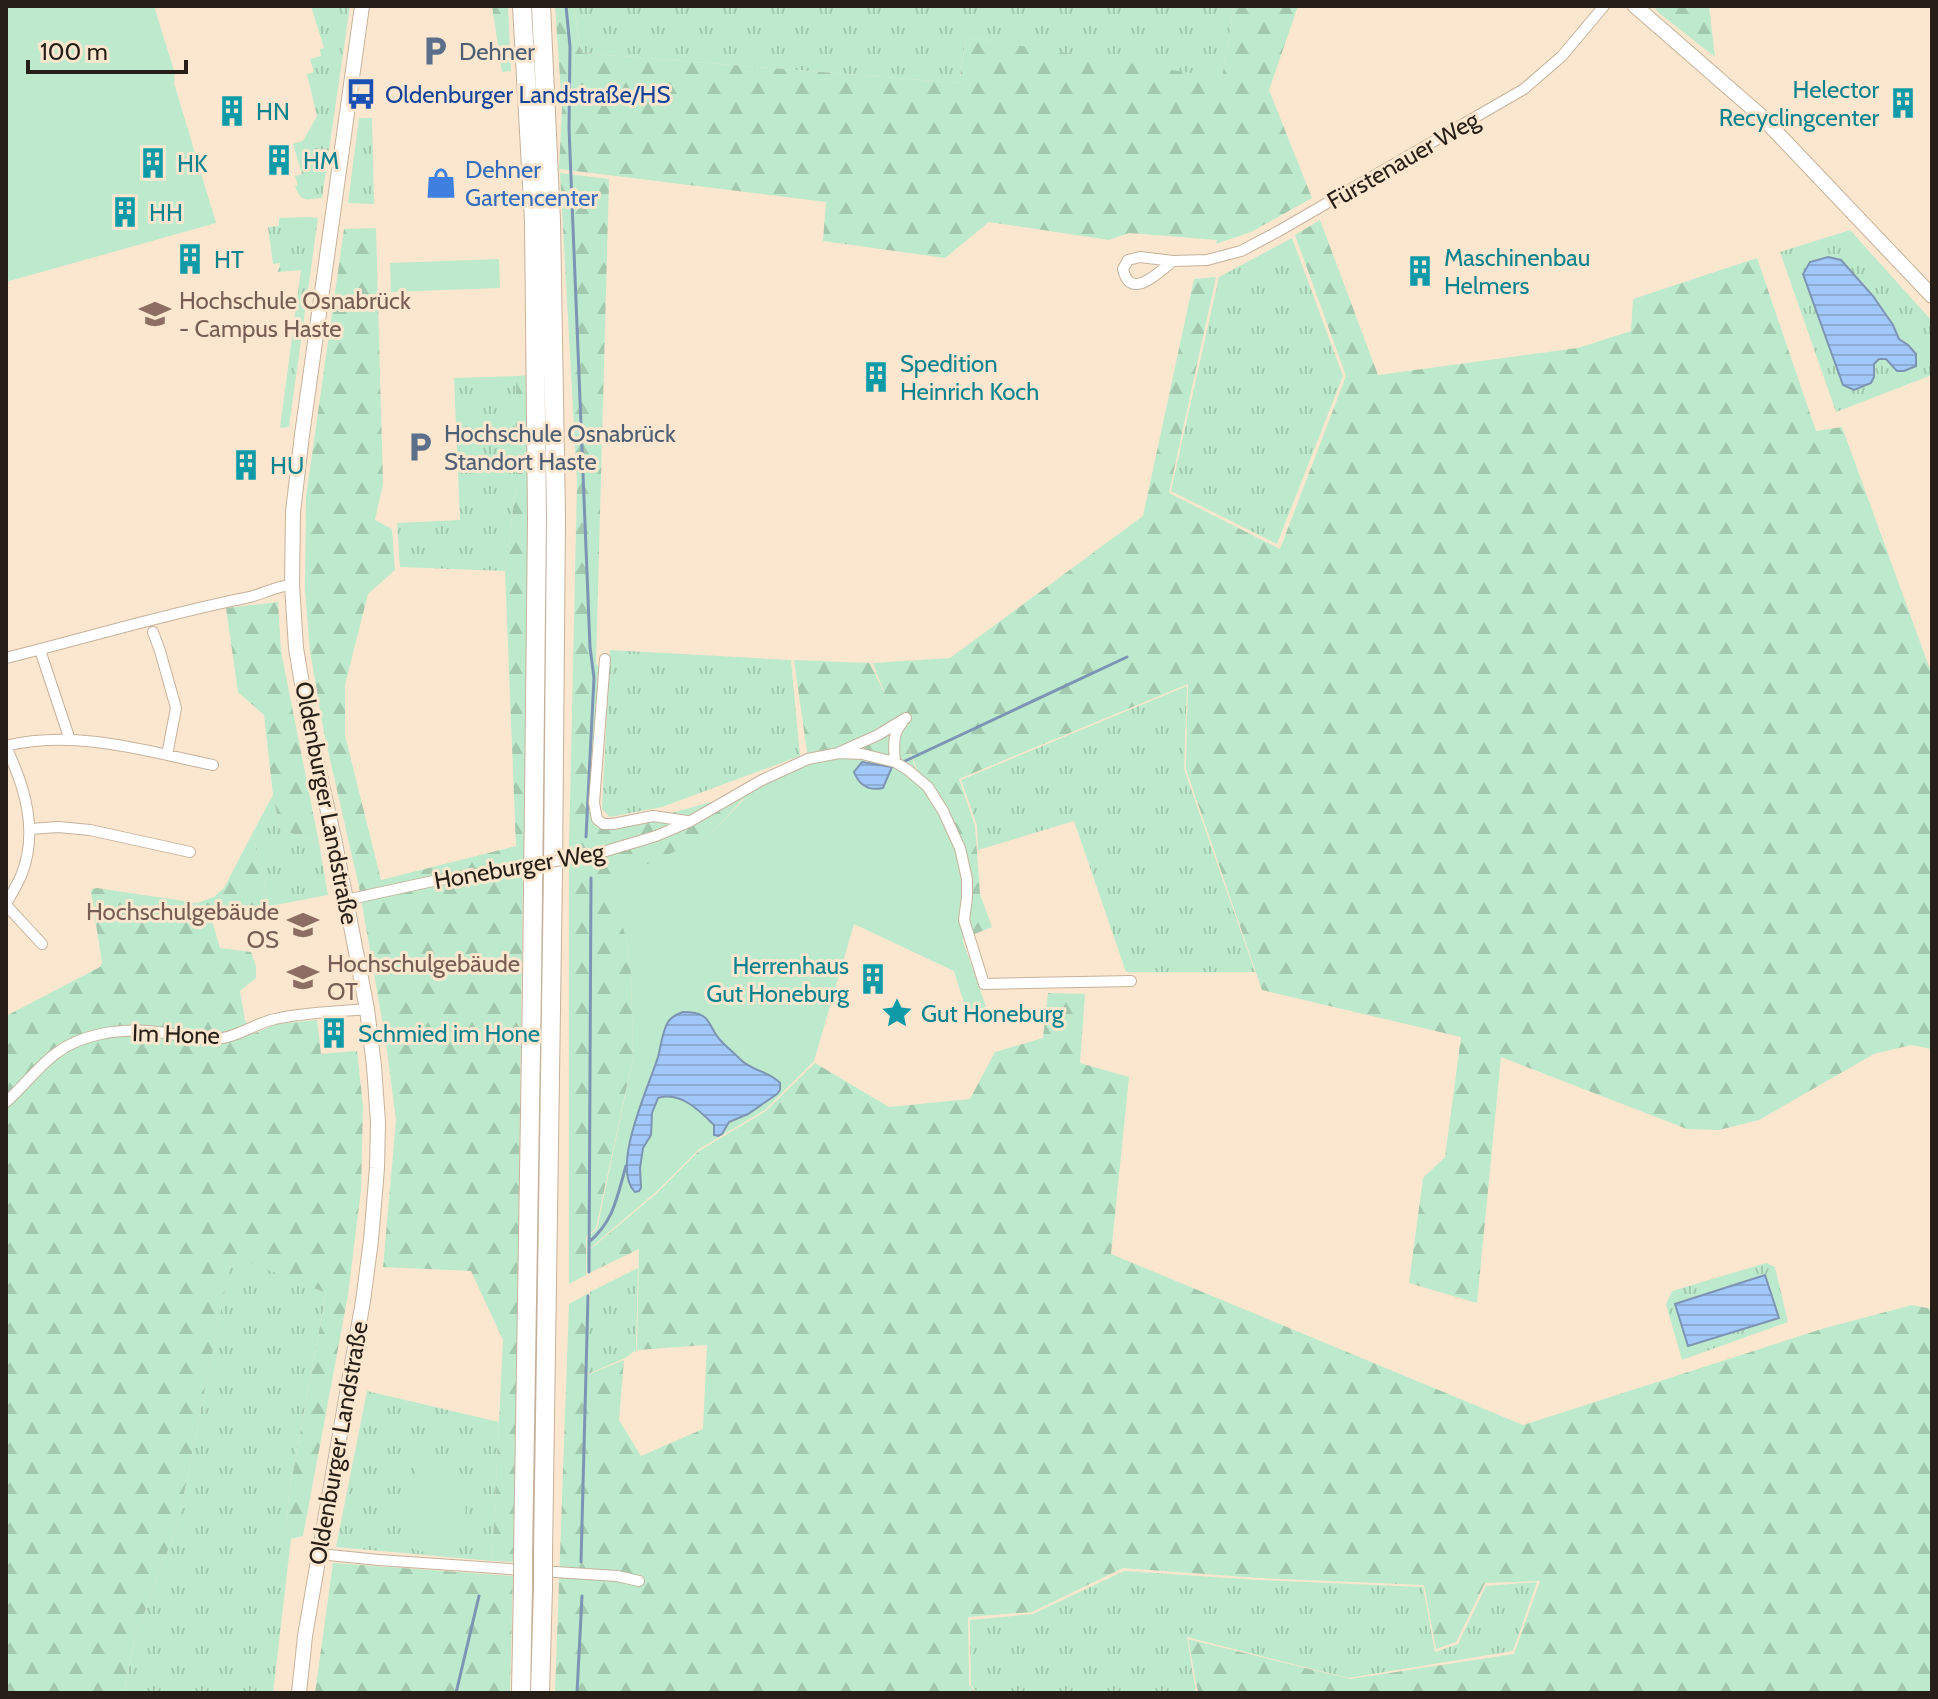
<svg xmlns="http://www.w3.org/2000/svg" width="1938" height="1699" viewBox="0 0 1938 1699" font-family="Cabin,sans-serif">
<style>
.grass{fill:url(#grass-tufts)}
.forest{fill:url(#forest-firs)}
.green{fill:#bdeacc}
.water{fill:url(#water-rules);stroke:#7c95b4;stroke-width:2}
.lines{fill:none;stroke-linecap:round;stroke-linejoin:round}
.stream{stroke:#7c95b4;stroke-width:3}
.street-casing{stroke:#c6b29b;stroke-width:12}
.secondary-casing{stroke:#c6b29b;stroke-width:16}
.highway-casing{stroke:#c6b29b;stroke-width:20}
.street{stroke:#fff;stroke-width:10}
.secondary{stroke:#fff;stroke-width:14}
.highway{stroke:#fff;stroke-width:18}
.street-bridge-casing{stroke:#c6b29b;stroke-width:12;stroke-linecap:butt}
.highway-bridge-casing{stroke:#c6b29b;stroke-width:20;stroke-linecap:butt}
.street-bridge{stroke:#fff;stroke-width:10}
.highway-bridge{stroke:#fff;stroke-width:18}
.labels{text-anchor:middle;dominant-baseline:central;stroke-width:6;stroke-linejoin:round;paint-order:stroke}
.service-label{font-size:24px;fill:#4e5e75;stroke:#fbe7cf;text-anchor:start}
.culture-label{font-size:24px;fill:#0d838f;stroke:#fbe7cf;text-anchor:start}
.transit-label{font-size:24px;fill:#164399;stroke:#fbe7cf;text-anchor:start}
.street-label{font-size:24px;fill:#271f17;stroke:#fbe7cf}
.shop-label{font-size:24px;fill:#366cbe;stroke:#fbe7cf;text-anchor:start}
.education-label{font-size:24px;fill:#785e54;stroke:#fbe7cf;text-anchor:start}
</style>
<defs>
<pattern id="grass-tufts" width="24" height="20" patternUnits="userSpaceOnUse" patternTransform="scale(2)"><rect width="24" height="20" fill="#bdeacc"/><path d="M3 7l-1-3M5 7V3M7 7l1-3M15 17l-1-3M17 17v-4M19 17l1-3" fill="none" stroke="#a2c8ae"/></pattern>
<pattern id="forest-firs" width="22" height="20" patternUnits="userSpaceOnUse" patternTransform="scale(2)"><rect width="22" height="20" fill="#bdeacc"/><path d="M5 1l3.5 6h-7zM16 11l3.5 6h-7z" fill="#a2c8ae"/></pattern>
<pattern id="water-rules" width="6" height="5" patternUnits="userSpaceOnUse" patternTransform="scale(2)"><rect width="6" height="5" fill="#a1c8f8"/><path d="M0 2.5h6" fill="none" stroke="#8babd4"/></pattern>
</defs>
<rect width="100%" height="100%" fill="#fbe7cf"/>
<!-- grass -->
<path class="grass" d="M311,6H350L322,198C305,199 302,204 295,186L298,185L295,176L302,174L293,144L303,141L317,116L307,74L314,72L310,59L321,56L320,49L324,48Z
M574,6H1234L1222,79L966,37L959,83L581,53Z
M359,118H372L374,204L348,203Z
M308,217L318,218L289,427L280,428L301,270L278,272L280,263L273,264L268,227L279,226V218Z
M1850,230L1932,321V375L1836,412L1780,252Z
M1292,238L1343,376L1277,544L1171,491L1219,277Z
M516,376V487L505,571L400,567L397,523L460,520L454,378Z
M610,650L791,660L800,756L662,807L610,817L602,809Z
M1187,686L1184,769L1255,972H1126L1074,821L978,850L977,825L961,780Z
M273,795L280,829L319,843L328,895L270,906L252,834Z
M232,1254L326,1293L289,1494L286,1527L291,1539L273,1693H124L135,1638L178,1523Z
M1766,1263L1775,1267L1788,1322L1682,1360L1666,1304L1672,1291Z
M638,1268L636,1350L625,1358L586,1375L590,1292Z
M367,1391L499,1422L492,1561L336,1547Z
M1124,1571L1259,1580L1423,1587L1435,1652L1458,1644L1486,1586L1537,1582L1513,1651L1348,1678L1187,1637L1196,1693H978L971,1686L970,1620L1033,1614Z"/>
<!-- forest -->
<path class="forest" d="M492,6H508L511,71L502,72Z
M555,6H574L581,53L959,83L966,37L1222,78L1234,6H1298L1269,90L1312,198L1251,232L1216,244L1217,240L1129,233L1109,240L989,222L945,258L823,241L826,202L559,169L562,107Z
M1653,6H1709L1715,57L1659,13Z
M560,173L609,179L596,663L604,673L594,803L596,827L610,830L751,791L808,759L794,660L870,663L886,697L873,663L950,658L1143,516L1194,279L1216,277L1169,493L1280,549L1346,376L1295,235L1320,220L1378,375L1578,348L1631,331L1633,299L1757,258L1816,431L1842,427L1932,675V1049L1911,1045L1874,1054L1759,1120L1719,1130L1687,1129L1501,1057L1477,1303L1409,1283L1423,1178L1445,1157L1461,1037L1262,990L1186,769L1188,684L959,779L975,826L980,894L992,927L962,939L986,1007L968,1015L954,971L912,951L921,778L907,745L919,778L743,799L710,835L675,852L626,939L631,973L633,1058L596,1228L586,1237V1275L569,1284V850L577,482Z
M376,228L383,484L375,520L392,529L395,570L368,594L345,685V735L381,880L516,846L505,571L516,487V376L530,375L529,876L523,877L514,1562L492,1561L503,1340L471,1271L383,1267L396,1120L386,1043L359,887L324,733L310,651L305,590L306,497L344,229Z
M278,602L281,651L319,843L280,829L273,795L264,715L238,692L226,608Z
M252,834L270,906L211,917L220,948L251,952L256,966V978L240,991L245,1020L253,1034L276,1024L317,1020L321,1054L357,1051L363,1106L361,1190L348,1295L303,1536L291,1539L286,1527L289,1494L326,1293L232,1255L178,1523L135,1638L124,1693H6V1016L100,967L102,963L91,892L92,889L97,888L197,903L214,897L224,888Z
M1048,993L1085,994L1080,1063L1129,1077L1111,1254L1523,1425L1825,1328L1912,1305L1932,1309V1693H1198L1188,1639L1350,1679L1514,1654L1540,1581L1485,1583L1456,1642L1436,1649L1424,1585L1259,1578L1123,1568L1032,1612L968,1617L969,1685L976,1693H555L569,1304L589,1293L585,1376L624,1360L619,1420L641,1456L703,1429L707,1345L637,1350L639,1249L587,1274V1252L656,1194L699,1151L766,1111L815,1063L889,1107L970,1099L995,1052L1043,1038Z
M333,1563L513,1576L510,1693H315Z"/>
<!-- green -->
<path class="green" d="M6,6H154L175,74L174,83L216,223L6,282Z
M499,259L500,288L391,292L390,263Z
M839,753L895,762L935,797L966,867L969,936L962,939L986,1007L968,1015L954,971L854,924L814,1061L765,1110L699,1149L657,1191L587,1251V1237L597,1229L633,1058L631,973L626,939L611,881L710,835L752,791L808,759Z
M417,1465L467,1475L464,1546C447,1557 424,1554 406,1546Z"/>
<!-- water -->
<path class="water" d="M1828,257L1841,260L1873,296L1893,325L1899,339L1908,345L1916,354V366L1904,371H1897L1886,359H1879L1874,364V377L1871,383L1854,390L1843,385L1803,274L1810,262Z
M862,762L892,767L883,788C869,791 859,785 854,772Z
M683,1012C714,1012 706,1026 722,1042C728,1048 735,1054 741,1060C752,1071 769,1071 780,1083V1090L777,1094L748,1114L729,1122L722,1134L718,1136L714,1135V1125C699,1110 680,1091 658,1098L652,1113L651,1135L643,1148L640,1168L641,1188L639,1191L635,1192C610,1168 649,1086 658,1057C661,1046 662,1032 668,1022C672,1016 677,1014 683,1012Z
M1765,1275L1779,1318L1688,1346L1675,1304Z"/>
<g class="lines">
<!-- stream -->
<path class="stream" d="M566,6L570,47L569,128L590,647L594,678L586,837
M903,762L1127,657
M589,1242C614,1221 617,1197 626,1166
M589,1272L591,878
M581,1562L588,1296
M456,1693L479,1596
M577,1693L582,1596"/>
<defs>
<path id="street" d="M1173,261C1159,272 1130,302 1123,269L1128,260L1140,257L1173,261L1207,260L1241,251L1277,232L1524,89L1562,56L1604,6
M153,632L160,651L176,708L167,755
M40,650L70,740
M6,658C86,638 165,614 245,598C262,595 275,586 292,585
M605,659L594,803L597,819L603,824H613L653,816L687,821
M6,746C75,729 146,751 213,765
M6,747C25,787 39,832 21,876C17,885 11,895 6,904
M840,752L878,735L906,718
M895,762C894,748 892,734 902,723
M30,829L58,827L90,830L190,852
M596,854L656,836L689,822L762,780L808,759L839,753L862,754L895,762L908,770L928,787L943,811L960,848L967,879V897L964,920L984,984L1131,981
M346,900L433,881L515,868
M6,905L42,944
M6,1102C23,1087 37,1068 55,1054C81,1034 117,1029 149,1031C173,1033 198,1041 223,1038C241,1035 256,1023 275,1019C304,1012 337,1012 367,1009
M319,1554L379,1560L524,1570
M540,1571L617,1576L639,1581"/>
<path id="secondary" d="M1635,6L1760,115L1932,296
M299,1693L305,1636L363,1301L371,1240L377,1168L378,1122L374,1066L367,1009L335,843L309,726L296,648L292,585L293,512L302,435L362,6"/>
<path id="highway" d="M522,6L534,221L537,519L532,984L523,1555
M541,6L551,221L556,516L553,871L543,1555
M521,1693L523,1585
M540,1693L543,1588"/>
</defs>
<!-- street casing -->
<use href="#street" class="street-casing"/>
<!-- secondary casing -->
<use href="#secondary" class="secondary-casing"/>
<!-- highway casing -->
<use href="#highway" class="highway-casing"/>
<!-- street -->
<use href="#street" class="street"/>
<!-- secondary -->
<use href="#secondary" class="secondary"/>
<!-- highway -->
<use href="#highway" class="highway"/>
<defs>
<path id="street-bridge" d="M515,868L596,854"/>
<path id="highway-bridge" d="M523,1585V1555
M543,1588V1555"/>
</defs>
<!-- street-bridge casing -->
<use href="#street-bridge" class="street-bridge-casing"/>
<!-- highway-bridge casing -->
<use href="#highway-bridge" class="highway-bridge-casing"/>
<!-- street-bridge -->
<use href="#street-bridge" class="street-bridge"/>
<!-- highway-bridge -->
<use href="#highway-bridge" class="highway-bridge"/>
</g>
<!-- icons -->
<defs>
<symbol id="parking-bare" viewBox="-9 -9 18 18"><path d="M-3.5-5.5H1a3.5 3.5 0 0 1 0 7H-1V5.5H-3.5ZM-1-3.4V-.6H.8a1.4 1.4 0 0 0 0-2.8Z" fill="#5c6f8a" stroke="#fbe7cf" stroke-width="2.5" paint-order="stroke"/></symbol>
<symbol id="bus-bare" viewBox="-9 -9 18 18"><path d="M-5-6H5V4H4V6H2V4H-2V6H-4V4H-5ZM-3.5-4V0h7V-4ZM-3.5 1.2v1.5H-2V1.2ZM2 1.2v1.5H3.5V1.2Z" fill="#1a4fb4" stroke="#fbe7cf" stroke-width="2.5" paint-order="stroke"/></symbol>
<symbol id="building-bare" viewBox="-9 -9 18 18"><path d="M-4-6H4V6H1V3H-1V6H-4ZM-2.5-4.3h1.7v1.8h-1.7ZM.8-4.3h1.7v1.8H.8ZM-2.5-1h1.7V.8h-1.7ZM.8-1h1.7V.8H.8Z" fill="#0f9aa8" stroke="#fbe7cf" stroke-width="2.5" paint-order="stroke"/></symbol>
<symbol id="shop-bare" viewBox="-9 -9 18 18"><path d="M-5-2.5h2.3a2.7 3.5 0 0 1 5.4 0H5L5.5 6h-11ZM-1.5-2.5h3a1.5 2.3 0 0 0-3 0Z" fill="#3f7fe0" stroke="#fbe7cf" stroke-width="2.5" paint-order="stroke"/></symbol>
<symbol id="university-bare" viewBox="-9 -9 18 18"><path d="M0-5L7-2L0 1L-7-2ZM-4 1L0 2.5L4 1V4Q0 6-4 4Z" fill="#8d6e63" stroke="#fbe7cf" stroke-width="2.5" paint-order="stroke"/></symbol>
<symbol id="sight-bare" viewBox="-9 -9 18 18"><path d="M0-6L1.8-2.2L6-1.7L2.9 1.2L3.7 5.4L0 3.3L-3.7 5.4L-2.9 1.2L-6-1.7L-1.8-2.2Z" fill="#0f9aa8" stroke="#fbe7cf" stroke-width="2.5" paint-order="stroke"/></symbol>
</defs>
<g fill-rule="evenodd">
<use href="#parking-bare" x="413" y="29" width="44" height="44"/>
<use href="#bus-bare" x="339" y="72" width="44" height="44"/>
<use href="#building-bare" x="1881" y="81" width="44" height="44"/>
<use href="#building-bare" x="210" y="89" width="44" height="44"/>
<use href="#building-bare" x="257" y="138" width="44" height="44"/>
<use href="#building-bare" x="131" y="141" width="44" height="44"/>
<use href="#shop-bare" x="419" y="161" width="44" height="44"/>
<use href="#building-bare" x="103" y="190" width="44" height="44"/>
<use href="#building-bare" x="168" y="237" width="44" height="44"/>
<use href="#building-bare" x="1398" y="249" width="44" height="44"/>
<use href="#university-bare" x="133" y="292" width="44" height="44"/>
<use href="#building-bare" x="854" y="355" width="44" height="44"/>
<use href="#parking-bare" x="398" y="425" width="44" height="44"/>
<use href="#building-bare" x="224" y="443" width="44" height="44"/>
<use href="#university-bare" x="281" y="903" width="44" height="44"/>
<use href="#university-bare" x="281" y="955" width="44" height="44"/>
<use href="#building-bare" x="851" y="957" width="44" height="44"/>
<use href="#sight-bare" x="875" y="991" width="44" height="44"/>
<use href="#building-bare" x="312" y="1011" width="44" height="44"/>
</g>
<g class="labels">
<!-- service labels -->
<g class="service-label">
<text x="459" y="51">Dehner</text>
<text x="444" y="433">Hochschule Osnabrück<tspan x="444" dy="28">Standort Haste</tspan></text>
</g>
<!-- culture labels -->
<g class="culture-label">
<text x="1879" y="89" text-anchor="end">Helector<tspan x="1879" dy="28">Recyclingcenter</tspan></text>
<text x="256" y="111">HN</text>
<text x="303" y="160">HM</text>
<text x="177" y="163">HK</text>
<text x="149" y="212">HH</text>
<text x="1444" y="257">Maschinenbau<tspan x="1444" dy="28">Helmers</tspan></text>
<text x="214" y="259">HT</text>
<text x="900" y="363">Spedition<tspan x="900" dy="28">Heinrich Koch</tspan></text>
<text x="270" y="465">HU</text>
<text x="849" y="965" text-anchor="end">Herrenhaus<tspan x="849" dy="28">Gut Honeburg</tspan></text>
<text x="921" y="1013">Gut Honeburg</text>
<text x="358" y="1033">Schmied im Hone</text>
</g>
<!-- transit labels -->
<g class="transit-label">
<text x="385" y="94">Oldenburger Landstraße/HS</text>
</g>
<!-- street labels -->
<g class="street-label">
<text transform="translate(1403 160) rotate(-30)">Fürstenauer Weg</text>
<text transform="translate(327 803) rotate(79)">Oldenburger Landstraße</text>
<text transform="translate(519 866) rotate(-10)">Honeburger Weg</text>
<text transform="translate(176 1034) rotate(2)">Im Hone</text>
<text transform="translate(338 1443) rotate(-80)">Oldenburger Landstraße</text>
</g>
<!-- shop labels -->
<g class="shop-label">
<text x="465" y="169">Dehner<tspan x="465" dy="28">Gartencenter</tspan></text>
</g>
<!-- education labels -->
<g class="education-label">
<text x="179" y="300">Hochschule Osnabrück<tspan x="179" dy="28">- Campus Haste</tspan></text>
<text x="279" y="911" text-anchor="end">Hochschulgebäude<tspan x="279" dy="28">OS</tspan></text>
<text x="327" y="963">Hochschulgebäude<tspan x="327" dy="28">OT</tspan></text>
</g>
</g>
<!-- border -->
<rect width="1938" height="1699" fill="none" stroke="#271f17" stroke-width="16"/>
<!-- scale -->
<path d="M28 60v12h158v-12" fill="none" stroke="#271f17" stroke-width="4"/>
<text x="40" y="60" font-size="24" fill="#271f17" stroke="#fbe7cf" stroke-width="6" paint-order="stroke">100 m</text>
</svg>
